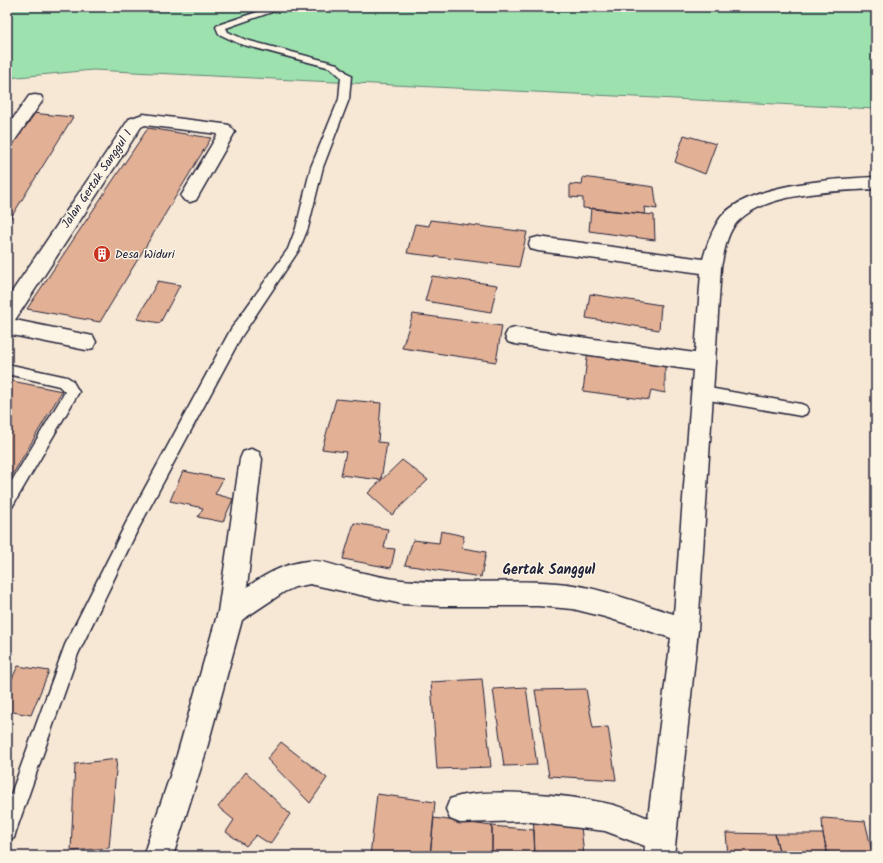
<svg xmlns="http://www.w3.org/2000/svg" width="883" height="863" viewBox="0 0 883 863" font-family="Kalam,sans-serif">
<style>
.green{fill:#9de2ae;stroke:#608274}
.building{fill:#e2b095;stroke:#22223b}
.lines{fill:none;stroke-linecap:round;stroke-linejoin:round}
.lane-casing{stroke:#22223b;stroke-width:3}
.street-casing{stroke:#22223b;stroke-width:3}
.lane{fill:#fcf5e5;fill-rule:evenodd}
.street{fill:#fcf5e5;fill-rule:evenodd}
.labels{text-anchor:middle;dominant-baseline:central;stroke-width:3;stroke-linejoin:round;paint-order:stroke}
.street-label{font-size:12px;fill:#22223b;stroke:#fcf5e5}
.poi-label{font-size:12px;fill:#22223b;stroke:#fcf5e5;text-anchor:start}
.quarter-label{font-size:14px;font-weight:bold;fill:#22223b;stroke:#fcf5e5}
</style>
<rect width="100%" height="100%" fill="#f7e7d5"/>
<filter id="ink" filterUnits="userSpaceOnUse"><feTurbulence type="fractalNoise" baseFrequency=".025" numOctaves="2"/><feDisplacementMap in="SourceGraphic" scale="8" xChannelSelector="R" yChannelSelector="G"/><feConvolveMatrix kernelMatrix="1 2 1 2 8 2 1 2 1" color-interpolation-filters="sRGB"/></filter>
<g filter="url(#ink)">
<!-- green -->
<path class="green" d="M7,7H876V109L93,70L7,78Z"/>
<!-- building -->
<path class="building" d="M31,113L73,117L7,224V150Z
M148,128L211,138L100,322L27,309Z
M684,135L716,144L705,174L675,162Z
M583,177L654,187L657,209L644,207L645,214L583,208V198L570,197V184L582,185Z
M591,208L654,215L655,240L589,231Z
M430,220L527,232L519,267L407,253L415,224L429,226Z
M432,276L497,285L491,312L425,301Z
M158,281L180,285L160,323L137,319Z
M590,294L661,305L659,330L586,318Z
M413,314L502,326L496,362L402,348Z
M588,351L665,360V393L651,390L649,400L583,391Z
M7,380L62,391L7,484Z
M336,399L381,403L378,442L387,443L381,480L341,475L346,452L322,449Z
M402,460L428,480L392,515L368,493Z
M183,471L223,479L215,494L233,499L223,522L198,517L203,508L170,501Z
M354,523L388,529L384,548L395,549L391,568L343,559Z
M441,531L464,536L462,548L486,552L481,577L405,565L413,540L439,543Z
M18,666L49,671L31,715L7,711V689Z
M482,679L491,767L437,769L431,682Z
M526,687L537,765L504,766L493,689Z
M586,689L593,728L608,727L616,780L549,776L535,690Z
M281,742L327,778L310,803L267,759Z
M117,759L109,848L71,851L75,764Z
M246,772L290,814L270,844L256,835L246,846L226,832L234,820L218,807Z
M377,794L435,802L430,856H370Z
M533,812L580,816L584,856H535Z
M434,818L492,826V856H430Z
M822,818L865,821L873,856H828L823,834Z
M492,826L534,830L535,856H492Z
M726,833L775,834L780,856H728Z
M775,834H823L828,856H780Z"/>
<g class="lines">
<defs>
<path id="lane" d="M272,7H286L226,28L228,32L246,40L337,64L351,76L349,99L323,167L308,228L299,250L241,337L136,533L78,654L16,831L14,838L7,840V805L65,645L126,523L231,329L288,249L296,228L311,167L339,99L341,77L331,68L240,44L219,34L216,27L218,25Z
M7,364L67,377L72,380L79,392L12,507L7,509V489L65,392L59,386L7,374Z
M703,387L801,404L806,406L808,410L806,414L801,416L703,399L698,397L696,393L698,389Z"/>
<path id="street" d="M35,95L41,96L43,100L13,143L7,144V127L29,96Z
M143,114L223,124L229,125L235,132L196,200L190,202L184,200L181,196L218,134L145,125L141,127L15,320L93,336L96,342L93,348L86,350L7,334V299L129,119Z
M876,177V189C837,191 759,192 734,226C726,237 724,254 721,267L698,630L674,856H644L645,846L605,831L523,821L460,823L450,819L446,809L450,799C481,786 570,795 605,803C620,806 634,812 648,818L671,638L605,617L573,609L538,606H441L402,604L310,584L295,587L284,592L242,620L205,755L173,856H143L177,755L218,612L240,459L243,452L251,449L259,452L262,459L247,587C264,575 286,563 307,561C321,560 333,565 346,569C365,573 383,578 402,580C454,585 505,579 557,583C597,586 635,602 674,614L693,370L515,344L508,342L505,336L508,330L515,328L695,353L701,273L538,251L531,249L529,244L531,239L538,237L703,259C707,245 712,229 721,217C749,183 835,179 876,177Z"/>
</defs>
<!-- lane casing -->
<use href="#lane" class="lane-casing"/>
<!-- street casing -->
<use href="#street" class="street-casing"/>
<!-- lane -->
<use href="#lane" class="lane"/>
<!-- street -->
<use href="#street" class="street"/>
</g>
</g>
<!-- icons -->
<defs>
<symbol id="building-disc" viewBox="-11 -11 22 22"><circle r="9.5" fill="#c8321e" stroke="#fcf5e5"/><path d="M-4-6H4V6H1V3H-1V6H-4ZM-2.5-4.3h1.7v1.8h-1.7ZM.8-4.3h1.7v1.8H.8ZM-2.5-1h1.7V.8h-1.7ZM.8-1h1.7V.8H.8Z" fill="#fff"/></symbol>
</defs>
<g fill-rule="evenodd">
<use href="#building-disc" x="92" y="244" width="20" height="20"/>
</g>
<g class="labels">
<!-- street labels -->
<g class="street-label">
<text transform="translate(97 179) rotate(-56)">Jalan Gertak Sanggul 1</text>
</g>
<!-- poi labels -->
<g class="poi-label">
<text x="115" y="254">Desa Widuri</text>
</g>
<!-- quarter labels -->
<g class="quarter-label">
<text x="549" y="570">Gertak Sanggul</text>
</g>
</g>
<!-- margin -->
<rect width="883" height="863" fill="none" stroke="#fcf5e5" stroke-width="24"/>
<rect x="12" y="12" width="859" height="839" fill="none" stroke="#22223b" stroke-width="1.5" filter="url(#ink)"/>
</svg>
